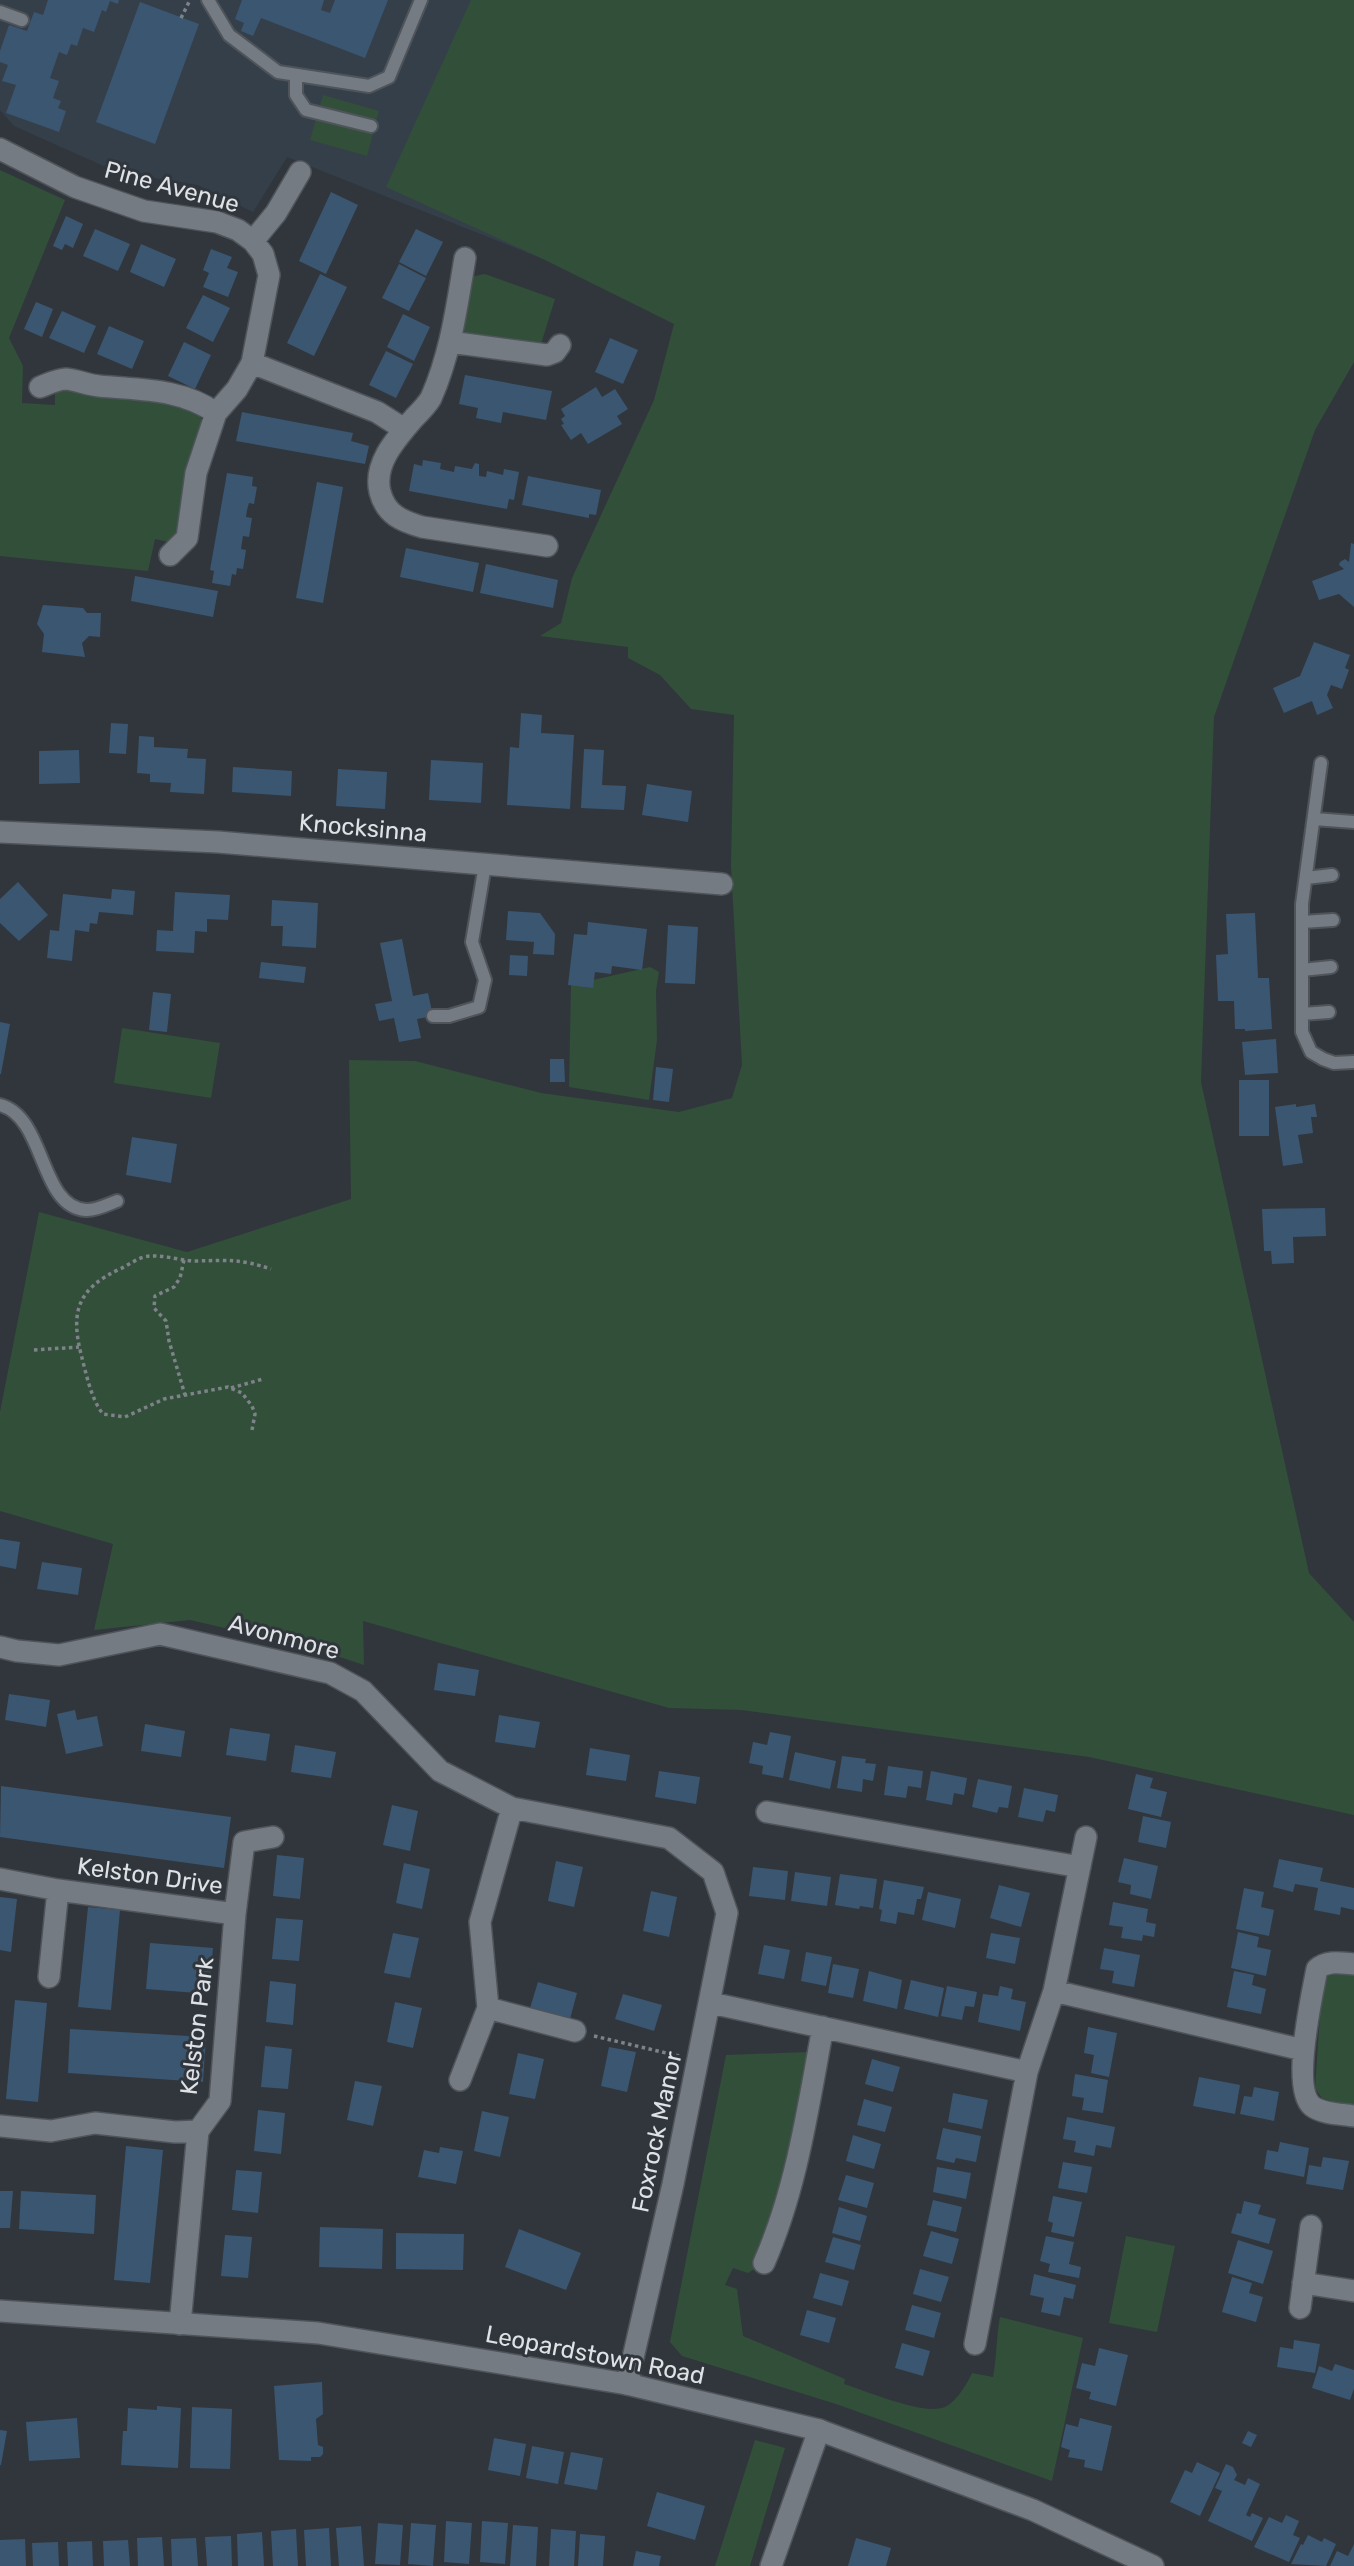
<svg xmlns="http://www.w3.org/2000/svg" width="1354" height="2566" viewBox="0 0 1354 2566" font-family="Rubik,sans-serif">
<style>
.built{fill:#353f4a}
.green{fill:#324f3a}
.building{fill:#3b5671}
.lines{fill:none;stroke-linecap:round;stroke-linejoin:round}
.lane-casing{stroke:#4f545a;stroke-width:16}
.street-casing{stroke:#4f545a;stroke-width:24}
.secondary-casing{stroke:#4f545a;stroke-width:24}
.path{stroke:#7e8389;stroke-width:3.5;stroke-dasharray:3.5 3.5;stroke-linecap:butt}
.lane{stroke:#747b82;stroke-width:12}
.street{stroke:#747b82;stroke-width:21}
.secondary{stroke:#747b82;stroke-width:21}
.labels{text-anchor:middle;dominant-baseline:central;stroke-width:6;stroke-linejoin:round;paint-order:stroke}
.street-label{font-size:24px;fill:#dee2e6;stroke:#30363c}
</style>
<rect width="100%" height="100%" fill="#30363c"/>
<!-- built -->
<path class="built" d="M0,0H660L543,259L287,157L253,212L198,185L117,172L14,126L0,110Z"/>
<!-- green -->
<path class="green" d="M471,0H1354V362L1315,430L1214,717L1201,1082L1309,1573L1354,1622V1815L1089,1757L741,1710L669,1708L363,1621L364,1665L315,1649L190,1620L94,1630L113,1544L0,1511V1412L39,1212L187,1252L351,1199L349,1060L415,1061L541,1093L679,1112L732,1098L742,1065L731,867L734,715L691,709L660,675L628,658V647L540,636L561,623L572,578L654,400L674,324L543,259L386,187Z
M323,95L379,111L367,156L310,140Z
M0,170L65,200L9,338L23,366L22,403L55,405V394L60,386L155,397L200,412L202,425L177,540L173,543L155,539L148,571L0,556Z
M485,274L555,299L541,344L466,336L460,321L470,277Z
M650,967L659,972L656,991L657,1040L649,1100L569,1087L571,985Z
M122,1028L220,1043L211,1098L114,1083Z
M1354,1970V2106H1346L1322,2098L1315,2089L1322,1983L1328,1973Z
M808,2052L789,2158L758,2267L748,2273L733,2268L725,2285L737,2289L743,2336L845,2379L844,2384C867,2391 923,2416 945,2407C956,2402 967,2384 972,2373L993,2377C997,2356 996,2338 1000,2317L1083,2338L1052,2481L836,2404L682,2356L670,2342L726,2055Z
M1126,2236L1175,2246L1157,2332L1109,2323Z
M755,2440L785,2448L750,2566H715Z"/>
<!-- building -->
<path class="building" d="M48,0H119L118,4L110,1L106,12L102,10L94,32L83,28L77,46L71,44L67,55L59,52L50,78L59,81L53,98L61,101L58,108L66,111L59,132L6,113L16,85L2,81L8,65L0,62V51L9,25L27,31L34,12L43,15Z
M242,0H324L321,10L330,13L335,0H388L365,58L261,18L253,36L241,31L244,23L235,19Z
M140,2L199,24L155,144L96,122Z
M331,192L358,205L326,274L299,261Z
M66,216L83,224L73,248L65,244L62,250L53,246Z
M95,229L130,244L118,271L83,256Z
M416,229L443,242L426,276L399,262Z
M141,244L176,259L164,287L130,272Z
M211,249L232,257L227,268L238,272L228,297L203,287L209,273L203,270Z
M399,264L426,278L409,311L382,298Z
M320,274L347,287L314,356L287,343Z
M203,295L230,308L213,342L186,328Z
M36,302L53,309L42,337L24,329Z
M62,311L96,326L84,353L49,338Z
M403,314L430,327L414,361L387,347Z
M109,326L144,341L132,369L97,354Z
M610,338L638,350L623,384L595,372Z
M184,342L211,355L195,389L168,376Z
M386,351L413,364L396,398L369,385Z
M465,375L552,391L546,420L503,412L501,423L476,418L478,408L459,404Z
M596,387L602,397L615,389L628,409L617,416L622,424L588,444L581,433L571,440L561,425L564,424L561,419L565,416L561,409Z
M242,412L353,433L351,441L369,446L365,464L236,441Z
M423,460L441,463L440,469L454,472L455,466L472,469L475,463L479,464V476L486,477L487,471L503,475L504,469L519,472L514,500L509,499L507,509L409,491L414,464L422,466Z
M227,473L253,477L252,486L257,487L254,504L249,503L247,510L246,517L252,518L249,537L243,536L241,549L246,550L243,569L237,568L236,575L232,574L230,586L212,583L214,571L210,570Z
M528,476L601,490L596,515L589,514V518L522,505Z
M317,482L343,487L323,603L296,598Z
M1351,543L1354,544V607L1339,594L1319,600L1312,581L1344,569L1339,565L1340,562L1345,559L1349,562Z
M406,548L479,563L473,592L400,577Z
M486,564L558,580L553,608L480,593Z
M135,576L218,591L213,617L131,601Z
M43,605L83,608L87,613H101L100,637L89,636L82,643L85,657L42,652L44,634L37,624Z
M1314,642L1350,655L1345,668L1349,670L1342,689L1331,685L1327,695L1333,708L1317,715L1312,701L1284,713L1273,688L1300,676Z
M521,713L542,715L541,733L574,735L570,809L507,805L510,747L519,748Z
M111,723L128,724L126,754L109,753Z
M139,736L154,737V747L188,749L187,758L206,759L204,794L170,792L171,783L150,782V774L137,773Z
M584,749L604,750L602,785L626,786L624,810L581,808Z
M79,750L80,783L39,784V751Z
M431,760L483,763L481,803L429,800Z
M233,767L292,771L291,796L232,792Z
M338,769L387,772L385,809L336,806Z
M647,784L692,791L688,822L642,815Z
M18,882L48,915L19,941L0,923V899Z
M112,889L135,891L133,915L99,912L97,924L90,923L89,932L75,930L72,961L47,958L50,930L59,931L63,894L111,899Z
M175,892L230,895L228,920L207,919V932L195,931L194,953L156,951L157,930L173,931Z
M272,900L318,903L316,948L282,946L283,926H271Z
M508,911L540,913L555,934L554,955L533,954L534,942L506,940Z
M1255,913L1258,978H1269L1272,1029L1245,1031V1029H1235L1234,1001H1218L1216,955L1228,954L1226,914Z
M588,922L647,929L642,970L612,966L611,974L595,972L593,988L568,985L574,934L587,935Z
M668,925L698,927L695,984L665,983Z
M402,939L413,996L428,993L433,1016L417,1019L421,1038L399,1042L394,1018L379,1021L375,1004L392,1001L380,943Z
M510,955L528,956L527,976L509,975Z
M261,962L306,967L304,983L259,978Z
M153,992L171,994L167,1032L149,1030Z
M0,1022L10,1024L1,1074H0Z
M1276,1039L1278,1073L1245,1075L1242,1042Z
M550,1059H564L565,1082H550Z
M656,1067L673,1069L669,1102L653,1100Z
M1239,1080H1269V1136H1239Z
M1296,1104V1107L1315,1104L1317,1117H1311L1313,1133L1298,1135L1303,1163L1283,1166L1275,1107Z
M132,1137L177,1144L171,1183L126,1175Z
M1325,1208L1326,1236L1293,1237L1294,1263L1272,1264L1271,1251H1264L1262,1209Z
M0,1539L20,1542L16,1569L0,1566Z
M42,1562L82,1568L78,1595L37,1589Z
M438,1663L479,1670L475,1696L434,1690Z
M9,1694L50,1700L46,1727L5,1720Z
M75,1710L77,1720L97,1716L103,1746L66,1754L57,1714Z
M499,1715L540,1722L535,1748L495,1742Z
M145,1724L185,1731L181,1757L141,1751Z
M230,1728L270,1734L266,1761L226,1755Z
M770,1732L791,1736L783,1778L762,1774L763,1766L749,1763L753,1742L767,1745Z
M295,1745L336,1752L331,1778L291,1772Z
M590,1748L630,1755L626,1781L586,1775Z
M795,1752L836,1761L830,1789L789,1780Z
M842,1756L866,1759L865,1763L876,1764L873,1781L863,1779L862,1792L837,1788Z
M888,1766L923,1771L921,1788L908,1786L906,1798L884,1795Z
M659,1771L700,1777L696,1804L655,1797Z
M931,1771L967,1778L964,1795L954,1793L952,1805L926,1800Z
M1136,1774L1153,1778L1150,1788L1167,1792L1161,1817L1128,1809Z
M978,1779L1012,1786L1008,1808L999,1807L997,1813L972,1807Z
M1,1786L231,1817L224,1868L0,1837Z
M1024,1788L1058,1795L1055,1812L1046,1810L1043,1822L1018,1817Z
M392,1805L418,1811L410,1851L383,1845Z
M1143,1816L1171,1822L1166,1848L1138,1842Z
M277,1855L304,1858L300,1899L273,1896Z
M1124,1858L1158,1866L1151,1899L1130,1894L1131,1885L1118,1882Z
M1279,1859L1323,1868L1320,1881L1354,1888V1910L1341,1907L1340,1915L1314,1910L1318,1888L1295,1884L1293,1892L1273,1887Z
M556,1861L583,1867L574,1907L548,1901Z
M404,1863L430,1869L422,1909L396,1903Z
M753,1867L788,1871L785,1900L749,1896Z
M795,1872L831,1877L827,1906L791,1901Z
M840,1874L877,1879L873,1908L860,1906L859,1909L835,1905Z
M884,1880L924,1887L921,1899H917L914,1915L898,1912L896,1924L880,1921L882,1910L879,1909Z
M999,1885L1030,1893L1021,1927L990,1918Z
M1244,1888L1264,1892L1261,1907L1274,1910L1269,1936L1236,1929Z
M651,1891L677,1897L669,1937L643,1931Z
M928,1892L961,1899L955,1928L922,1920Z
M0,1897L17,1899L11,1952L0,1950Z
M1113,1902L1148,1909L1146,1922L1156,1924L1154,1937L1143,1935L1142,1941L1121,1938L1123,1927L1109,1925Z
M88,1907L120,1910L111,2010L78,2007Z
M276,1918L303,1920L299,1961L272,1959Z
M1238,1932L1259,1937L1257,1947L1271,1950L1266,1976L1231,1968Z
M393,1933L419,1938L410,1978L384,1973Z
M991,1933L1020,1938L1015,1964L986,1958Z
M150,1943L213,1948L209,1994L146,1989Z
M764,1945L790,1950L784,1979L758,1974Z
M1104,1948L1140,1955L1134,1987L1112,1983L1114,1971L1100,1969Z
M806,1952L832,1957L826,1986L801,1981Z
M833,1964L859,1969L853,1998L828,1993Z
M869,1971L902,1980L897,2009L863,2001Z
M1234,1971L1254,1975L1252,1985L1266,1989L1261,2014L1227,2007Z
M911,1980L944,1988L938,2017L904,2009Z
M270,1981L296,1984L293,2025L266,2022Z
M538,1982L577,1993L570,2019L530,2008Z
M947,1986L977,1992L974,2007L965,2006L962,2020L941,2016Z
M1000,1986L1013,1989L1011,1999L1026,2002L1020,2031L978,2022L983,1994L998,1996Z
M623,1994L662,2005L654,2031L615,2019Z
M15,2000L47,2003L38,2102L6,2099Z
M395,2002L422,2008L413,2048L387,2042Z
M1088,2027L1117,2033L1109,2077L1091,2073L1094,2055L1084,2053Z
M70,2029L206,2037L203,2082L68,2073Z
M265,2046L292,2049L288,2089L261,2087Z
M609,2047L636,2052L627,2092L601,2086Z
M518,2053L544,2059L535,2099L509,2094Z
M872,2059L900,2067L893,2092L865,2084Z
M1075,2074L1108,2080L1103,2113L1082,2110L1084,2098L1072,2096Z
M1199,2077L1240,2085L1235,2114L1193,2106Z
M355,2081L382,2086L373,2126L347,2120Z
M1254,2087L1279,2092L1274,2121L1240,2114L1244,2096L1252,2097Z
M953,2093L988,2100L982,2129L948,2122Z
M864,2099L892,2107L885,2132L857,2125Z
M258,2110L285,2113L281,2154L254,2151Z
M482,2111L509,2117L500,2157L474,2151Z
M1067,2117L1115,2127L1111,2148L1096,2145L1094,2156L1074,2152L1076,2141L1063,2139Z
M943,2128L981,2136L976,2162L956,2158L954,2163L936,2159Z
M853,2135L881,2144L874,2169L846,2161Z
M1280,2142L1309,2148L1304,2177L1264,2169L1267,2150L1278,2152Z
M126,2146L163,2150L150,2283L114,2280Z
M440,2147L463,2151L456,2184L418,2177L424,2150L439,2153Z
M1323,2157L1349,2161L1343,2190L1306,2184L1309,2165L1321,2167Z
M1063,2162L1092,2167L1087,2193L1058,2188Z
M937,2167L971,2173L966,2199L933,2192Z
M236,2170L262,2172L258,2213L232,2210Z
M846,2175L874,2183L867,2208L838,2200Z
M0,2191H13L10,2228H0Z
M21,2191L96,2195L94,2234L19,2229Z
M1053,2196L1082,2202L1074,2237L1051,2232L1053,2223L1048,2221Z
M933,2200L962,2207L956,2232L927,2225Z
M1244,2201L1261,2205L1258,2214L1276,2219L1269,2244L1231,2233L1237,2213L1241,2214Z
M839,2207L867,2216L860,2241L832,2233Z
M320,2227L383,2229L382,2269L319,2267Z
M519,2229L581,2253L566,2290L505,2267Z
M931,2231L959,2239L952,2264L923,2256Z
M396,2233L464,2234L463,2270L396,2269Z
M225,2235L252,2237L248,2278L221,2276Z
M1046,2236L1074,2242L1069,2264L1081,2267L1079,2278L1048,2272L1050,2264L1040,2261Z
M833,2237L861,2245L854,2270L825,2262Z
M1238,2240L1273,2251L1263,2284L1228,2273Z
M920,2269L949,2277L941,2302L913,2294Z
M820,2273L849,2281L842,2306L813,2298Z
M1034,2274L1076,2285L1073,2299L1064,2297L1060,2316L1041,2312L1044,2298L1030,2295Z
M1232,2277L1252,2283L1249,2293L1263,2297L1256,2322L1222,2312Z
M912,2305L941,2313L934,2338L905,2330Z
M807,2310L836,2318L829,2343L800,2335Z
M1294,2340L1320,2344L1315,2373L1277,2367L1280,2347L1293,2349Z
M902,2343L930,2351L923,2376L895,2368Z
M1099,2348L1128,2355L1116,2406L1089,2399L1091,2392L1076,2388L1082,2363L1095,2366Z
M1335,2364L1354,2370V2389L1350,2400L1312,2388L1319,2366L1332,2371Z
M322,2382L323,2414L316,2419L318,2445L323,2447V2454L320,2457H311V2461L279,2460L274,2386Z
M157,2406L181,2408L178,2468L121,2465L123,2431H127L128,2408L157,2410Z
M192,2407L232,2409L230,2469L190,2468Z
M77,2418L80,2458L29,2461L26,2422Z
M1080,2418L1112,2426L1102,2471L1084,2467L1085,2460L1068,2457L1070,2450L1061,2447L1066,2424L1078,2427Z
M0,2430L7,2431L1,2465H0Z
M1248,2431L1257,2435L1251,2447L1242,2443Z
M494,2438L526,2444L520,2476L488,2470Z
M532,2446L564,2452L558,2484L526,2478Z
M571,2452L603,2458L597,2490L564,2484Z
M1197,2462L1220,2473L1200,2516L1170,2502L1185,2470L1192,2473Z
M1226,2464L1233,2467L1237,2475L1234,2480L1245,2485L1248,2478L1260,2484L1246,2515L1250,2517L1252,2513L1263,2518L1252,2541L1208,2521L1222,2491L1215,2488Z
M657,2492L705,2506L695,2540L647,2526Z
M1286,2515L1299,2521L1293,2535L1300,2538L1289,2562L1254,2547L1269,2517L1282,2523Z
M446,2521L472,2523L469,2564L444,2562Z
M482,2521L508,2523L505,2564L480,2562Z
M378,2523L403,2525L400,2565L375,2564Z
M411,2523L436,2525L433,2566L408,2564Z
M513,2525L538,2527L536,2566H510Z
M361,2526L364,2566H339L336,2528Z
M329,2528L331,2566H306L304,2530Z
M296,2529L298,2566H273L271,2531Z
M551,2529L576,2531L574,2566H549Z
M262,2532L264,2566H238L237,2534Z
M580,2534L605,2536L603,2566H578Z
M1308,2535L1322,2542L1324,2538L1336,2544L1326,2566L1291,2564L1301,2544L1303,2545Z
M231,2536L232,2566H207L205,2537Z
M162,2537L164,2566H138L137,2538Z
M196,2538L198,2566H172L171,2539Z
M856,2538L891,2548L886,2566H848Z
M25,2539L26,2566H0V2540Z
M128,2540L130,2566H104L103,2541Z
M92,2541L93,2566H68L67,2542Z
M58,2542L59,2566H33L32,2543Z
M1354,2544V2566H1330L1337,2551L1348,2556Z
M636,2551L661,2556L659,2566H633Z"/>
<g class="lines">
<defs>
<path id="lane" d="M208,0L229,35L278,72L369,86L389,77L421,0
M0,12L22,20
M296,76V95L306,110L371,126
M1321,763L1302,904V1032L1311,1052L1323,1059L1334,1063L1354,1062
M1314,819L1354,822
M1306,878L1332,875
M1302,922L1333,920
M1302,970L1331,967
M1302,1014L1329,1012
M433,1016H449L479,1007L485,980L472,942L485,865
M0,1105C46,1117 39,1207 86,1210C95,1211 109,1204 117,1201"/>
<path id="street" d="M0,149L75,187L144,211L217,222L238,230L253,241L263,254L269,275L252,363L237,389L216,413L196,473L187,538L170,555
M253,241L276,213L300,172
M465,258C457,305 451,353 431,398C427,405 420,412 414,418C396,439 373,464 380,492C386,515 402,521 422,527L547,546
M450,342L547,355L555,352L560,345
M252,363L377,412L404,429
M40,387C48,384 58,379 66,379C77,380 88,385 99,386C139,390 181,388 216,413
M0,832L218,842L722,884
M0,1647L17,1651L59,1655L160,1634L330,1673L363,1691L440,1771L512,1808L669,1838L713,1872L727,1913L673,2184L627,2384
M767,1812L1080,1867
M0,1879L58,1890L235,1914
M1354,1964C1341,1963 1327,1960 1317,1969C1312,1995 1291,2088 1312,2106C1322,2114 1342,2114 1354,2116
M49,1977L58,1890
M1054,1991L1303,2050
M711,2003L1027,2072
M488,2008L575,2031
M460,2080L488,2008L480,1922L512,1808
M0,2126L51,2131L95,2123L175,2132L198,2131
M764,2263C797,2188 808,2107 823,2027
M1303,2283L1354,2291
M1300,2308L1311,2226
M180,2324L198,2131L220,2101L235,1914L244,1842L273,1837
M975,2344L1027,2072L1054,1991L1086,1837
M771,2566L819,2430"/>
<path id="secondary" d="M0,2311L318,2333L627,2384L819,2430L1033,2510L1153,2566"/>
</defs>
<!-- lane casing -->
<use href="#lane" class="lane-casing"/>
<!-- street casing -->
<use href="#street" class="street-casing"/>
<!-- secondary casing -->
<use href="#secondary" class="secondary-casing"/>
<!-- path -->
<path class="path" d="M181,18L190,0
M184,1260L180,1278L174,1287L155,1296L154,1308L166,1321L169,1341L185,1395
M34,1350L79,1347
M231,1388L263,1379
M252,1430L255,1414L252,1406L242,1393L228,1387L164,1399L125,1417L103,1414C91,1399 86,1373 81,1354C70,1310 79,1288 120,1269C129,1265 140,1256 150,1256C165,1255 181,1261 197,1261C229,1260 240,1259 271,1269
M594,2036L679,2056"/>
<!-- lane -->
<use href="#lane" class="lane"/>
<!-- street -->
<use href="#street" class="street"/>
<!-- secondary -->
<use href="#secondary" class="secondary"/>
</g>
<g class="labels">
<!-- street labels -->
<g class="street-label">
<text transform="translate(172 187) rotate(15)">Pine Avenue</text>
<text transform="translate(363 828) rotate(5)">Knocksinna</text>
<text transform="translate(284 1637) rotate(15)">Avonmore</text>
<text transform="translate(150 1876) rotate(8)">Kelston Drive</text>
<text transform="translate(197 2026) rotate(-83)">Kelston Park</text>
<text transform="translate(657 2132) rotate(-78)">Foxrock Manor</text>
<text transform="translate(595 2355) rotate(11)">Leopardstown Road</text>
</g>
</g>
</svg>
